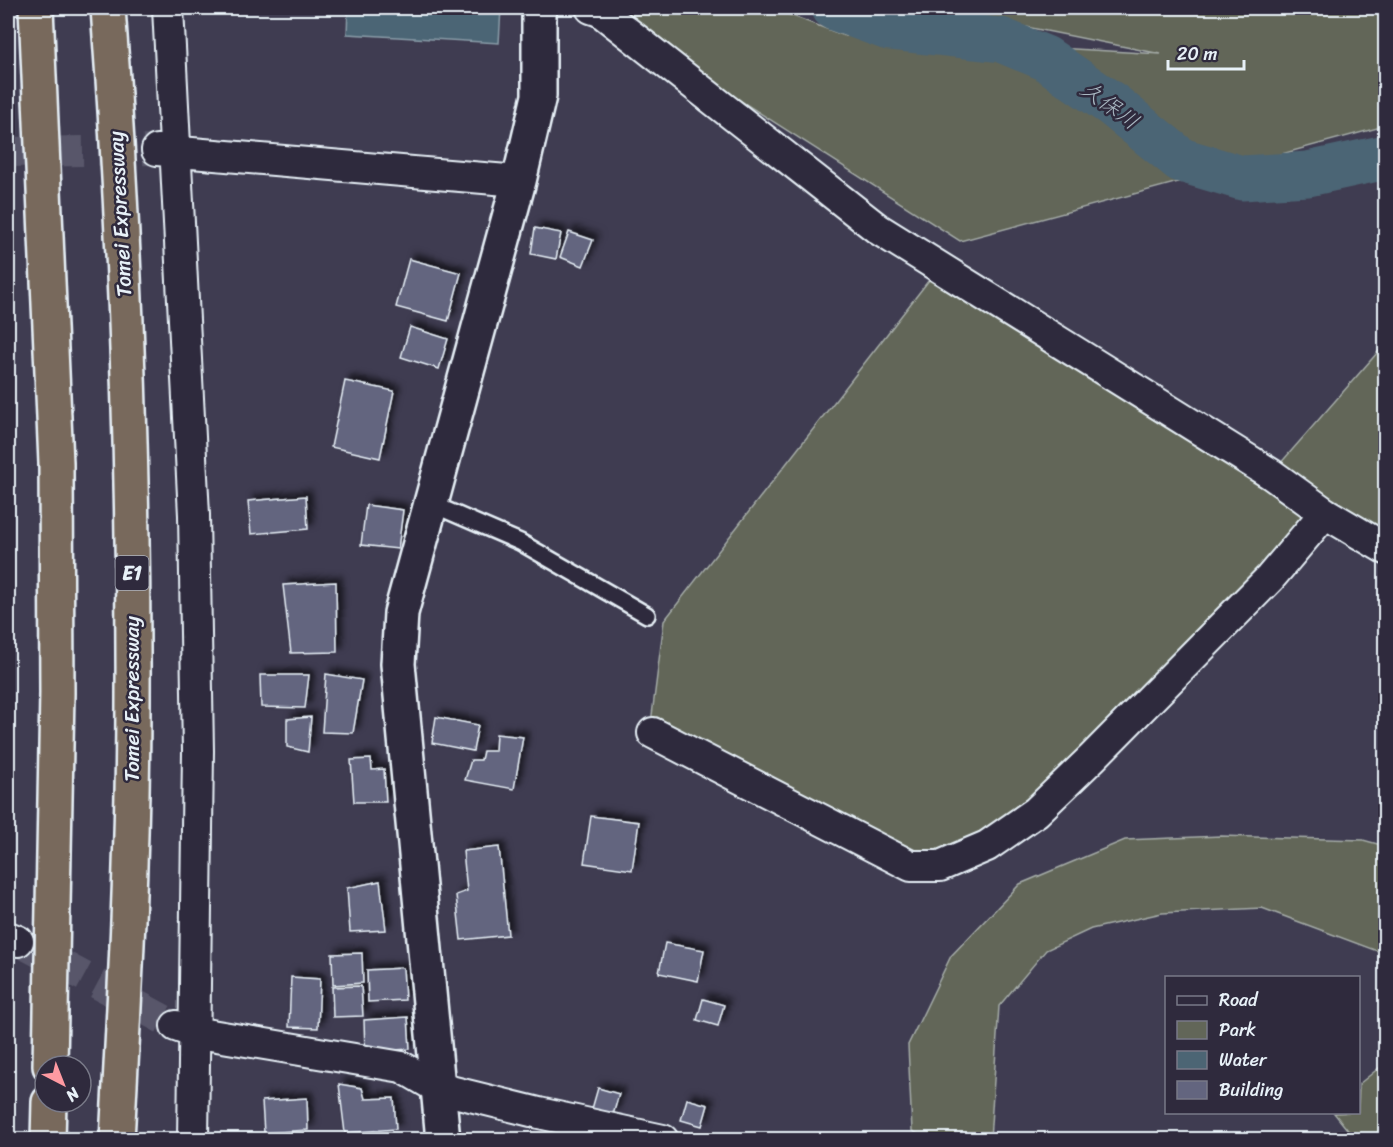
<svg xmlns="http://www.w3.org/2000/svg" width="1393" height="1147" viewBox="0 0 1393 1147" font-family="Sriracha,'Klee One',sans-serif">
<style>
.green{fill:#626658;stroke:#a5aca8;stroke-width:1.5}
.water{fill:#4c6574;stroke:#8a9da9;stroke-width:1.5}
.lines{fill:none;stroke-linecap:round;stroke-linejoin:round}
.river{stroke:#4c6574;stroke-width:45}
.building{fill:#63657f;stroke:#e8f1f8;stroke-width:1.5;filter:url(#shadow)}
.street-tunnel{stroke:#58576a;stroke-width:30;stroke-dasharray:30 15;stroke-linecap:butt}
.lane-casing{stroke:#e8f1f8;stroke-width:20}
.street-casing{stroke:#e8f1f8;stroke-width:34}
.secondary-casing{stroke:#e8f1f8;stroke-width:38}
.highway-casing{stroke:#e8f1f8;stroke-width:38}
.lane{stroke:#2f2a3d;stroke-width:15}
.street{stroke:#2f2a3d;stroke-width:30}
.secondary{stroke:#2f2a3d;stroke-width:33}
.highway{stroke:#78695c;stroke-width:33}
.labels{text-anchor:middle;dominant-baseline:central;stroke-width:5;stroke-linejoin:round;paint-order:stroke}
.shield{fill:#2f2a3d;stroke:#b0b5c0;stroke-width:1.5}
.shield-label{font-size:20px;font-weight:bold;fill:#e8f1f8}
.street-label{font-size:21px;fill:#e8f1f8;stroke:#2f2a3d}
.water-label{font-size:22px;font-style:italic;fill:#aab9c3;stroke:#2f2a3d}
</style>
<defs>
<filter id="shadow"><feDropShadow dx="5.5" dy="-5.5" stdDeviation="3" flood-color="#0009"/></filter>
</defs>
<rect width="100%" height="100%" fill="#3f3c51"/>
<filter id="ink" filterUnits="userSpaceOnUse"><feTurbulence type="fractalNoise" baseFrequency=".0167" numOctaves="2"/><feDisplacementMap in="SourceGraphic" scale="12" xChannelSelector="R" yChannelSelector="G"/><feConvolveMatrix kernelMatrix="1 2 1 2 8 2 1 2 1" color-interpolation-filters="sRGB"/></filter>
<g filter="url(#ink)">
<!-- green -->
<path class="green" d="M596,8H772L845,36L1161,54L931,8H1385V126L960,241Z
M936,271L1325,513L1016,836L928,866L651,723L664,621Z
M1385,344V540L1271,474Z
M1221,836L1363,840L1385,846V954L1262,908L1162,913L1091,929L1046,950L999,1006L990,1139H928L912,1131L908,1045L951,956L1020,884L1125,840Z
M1385,1063V1139H1355L1334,1113L1358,1112L1359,1084Z"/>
<!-- water -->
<path class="water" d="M348,8H501L499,43L347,34Z"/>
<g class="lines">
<!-- river -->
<path class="river" d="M834,8L889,28L1001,40L1045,58L1113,105L1181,160L1242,178L1308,174L1386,157"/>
</g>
<!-- building -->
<path class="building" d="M535,228L561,233L556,259L531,254Z
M569,232L593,240L583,266L560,257Z
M409,259L461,273L448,321L396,307Z
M410,327L448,339L439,369L401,357Z
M345,381L394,391L380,458L331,447Z
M306,496L308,529L251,534L248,501Z
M366,505L403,510L398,549L361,545Z
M336,582L337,652L291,653L283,585Z
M326,674L362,680L353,733L322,732Z
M260,675H309L305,708L261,707Z
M311,717L308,752L287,747V719Z
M436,717L478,725L473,751L432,743Z
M496,734L523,737L514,789L465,780L471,760H481L483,751H495Z
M371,759L372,770L384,769L386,802H354L351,760Z
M591,816L639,822L632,870L584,863Z
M499,847L508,935L461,940L456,895L467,891L463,851Z
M380,881L386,930L350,932L347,888Z
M665,943L704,950L698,981L659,973Z
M362,953L363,983L333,985L332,954Z
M403,968L405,1000L368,1002L367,970Z
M291,977L320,979L318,1028L289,1027Z
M361,986L363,1016L333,1017L332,987Z
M703,999L724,1005L718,1026L697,1020Z
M408,1017L410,1049L365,1052L364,1020Z
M339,1084L362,1088L365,1099L394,1098L396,1129L345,1133Z
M598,1088L619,1094L613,1115L592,1109Z
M307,1098L308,1130L264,1133L262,1101Z
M687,1099L708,1105L702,1126L681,1120Z"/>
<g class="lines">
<!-- street-tunnel -->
<path class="street-tunnel" d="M8,152L157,150
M18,941L174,1025"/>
<defs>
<path id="lane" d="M432,504L520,542L647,615"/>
<path id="street" d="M168,8L194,515L198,751L193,1140
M591,8L600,11L878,229L1271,474L1325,513L1386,549
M157,150L519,181
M653,733L911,866H940L987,846L1036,812L1092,758L1270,578L1325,513
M8,937L18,941
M176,1026L193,1032L402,1067L438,1088L539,1113L663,1140"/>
<path id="secondary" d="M443,1140L398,664L401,613L519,181L539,96V8"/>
<path id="highway" d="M36,8L56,463L57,693L50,1066
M108,8C125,238 134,470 133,701C133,848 125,994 117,1140
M48,1140L49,1102"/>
</defs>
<!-- lane casing -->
<use href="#lane" class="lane-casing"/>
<!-- street casing -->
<use href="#street" class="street-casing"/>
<!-- secondary casing -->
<use href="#secondary" class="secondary-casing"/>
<!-- highway casing -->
<use href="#highway" class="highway-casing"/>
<!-- lane -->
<use href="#lane" class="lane"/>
<!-- street -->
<use href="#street" class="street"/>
<!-- secondary -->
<use href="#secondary" class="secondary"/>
<!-- highway -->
<use href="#highway" class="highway"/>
</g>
</g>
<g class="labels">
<!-- shield labels -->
<rect class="shield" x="115.5" y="556" width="33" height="34" rx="4.5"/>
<g class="shield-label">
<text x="132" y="573">E1</text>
</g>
<!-- street labels -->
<g class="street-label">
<text transform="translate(120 214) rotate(-93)">Tomei Expressway</text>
<text transform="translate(132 699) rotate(-90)">Tomei Expressway</text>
</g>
<!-- water labels -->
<g class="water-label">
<text transform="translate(1110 105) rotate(36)">久保川</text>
</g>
</g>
<!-- margin -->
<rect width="1393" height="1147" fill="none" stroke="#2f2a3d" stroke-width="30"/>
<rect x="15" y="15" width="1363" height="1117" fill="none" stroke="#e8f1f8" stroke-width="2" filter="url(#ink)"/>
<!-- legend -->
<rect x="1165" y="976" width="195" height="138" fill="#2f2a3d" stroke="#797a88" stroke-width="1.5"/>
<rect x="1177" y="996" width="30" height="9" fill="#2f2a3d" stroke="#797a88" stroke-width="1.5"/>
<text x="1219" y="1006" font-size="18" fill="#e8f1f8">Road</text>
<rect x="1177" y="1021" width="30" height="18" fill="#626658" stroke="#797a88" stroke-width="1.5"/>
<text x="1219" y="1036" font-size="18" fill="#e8f1f8">Park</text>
<rect x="1177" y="1051" width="30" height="18" fill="#4c6574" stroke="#797a88" stroke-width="1.5"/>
<text x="1219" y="1066" font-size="18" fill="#e8f1f8">Water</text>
<rect x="1177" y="1081" width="30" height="18" fill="#63657f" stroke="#797a88" stroke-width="1.5"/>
<text x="1219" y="1096" font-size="18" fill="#e8f1f8">Building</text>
<!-- north arrow -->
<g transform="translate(63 1084) rotate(138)"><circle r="28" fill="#2f2a3d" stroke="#797a88" stroke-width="1.5"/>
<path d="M0-4.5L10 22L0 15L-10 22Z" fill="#ff9aa2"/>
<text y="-9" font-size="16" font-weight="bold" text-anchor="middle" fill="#e8f1f8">N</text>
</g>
<!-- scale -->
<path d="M1168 60v9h76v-9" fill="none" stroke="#e8f1f8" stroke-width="3"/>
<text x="1177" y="60" font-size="18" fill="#e8f1f8" stroke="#2f2a3d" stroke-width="4.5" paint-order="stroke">20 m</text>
</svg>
